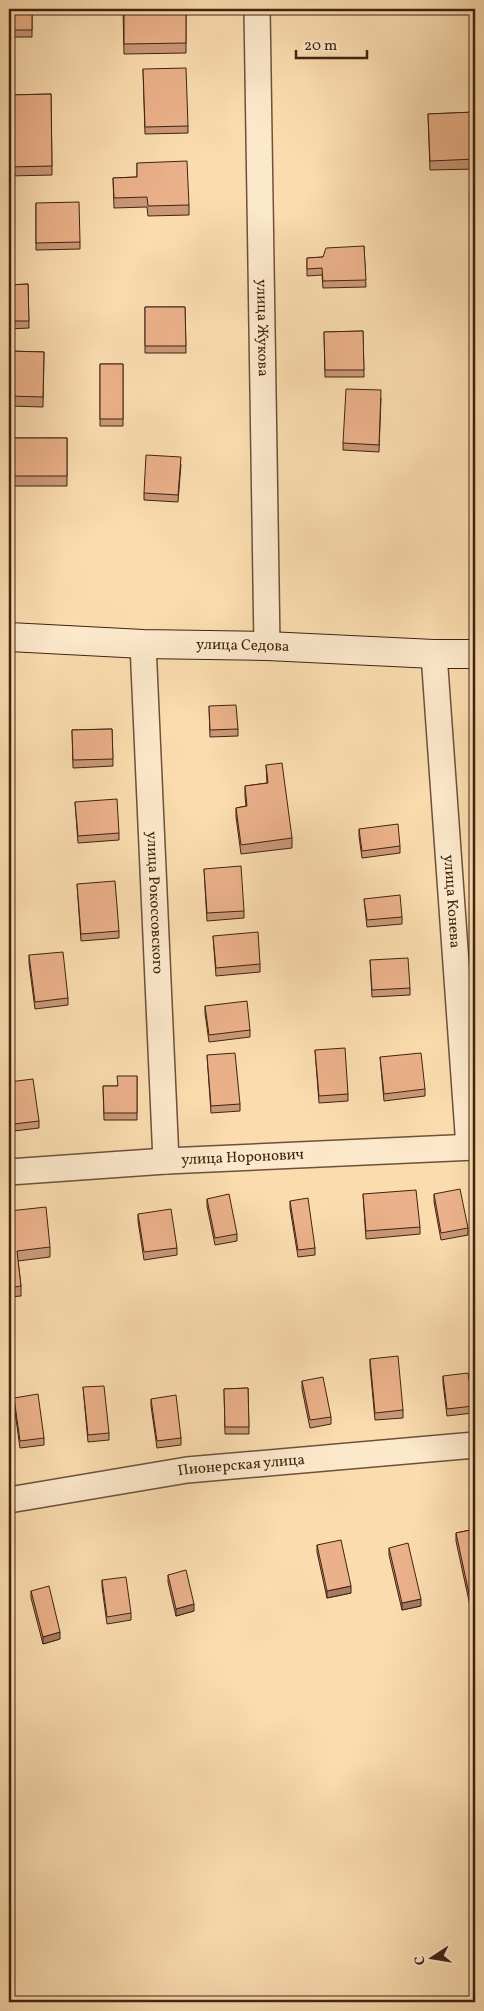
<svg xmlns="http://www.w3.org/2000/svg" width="484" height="2011" viewBox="0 0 484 2011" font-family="Vollkorn,serif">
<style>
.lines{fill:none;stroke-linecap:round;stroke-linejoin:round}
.street-casing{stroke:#6e5139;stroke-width:28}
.secondary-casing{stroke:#402312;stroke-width:30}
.street{stroke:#fce8cb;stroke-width:25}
.secondary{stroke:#fce8cb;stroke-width:28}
.wall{fill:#ca9877;stroke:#402312}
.shaded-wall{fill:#a47c61;stroke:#402312}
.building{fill:#ebb18a;stroke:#402312}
.labels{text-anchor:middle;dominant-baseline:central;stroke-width:5;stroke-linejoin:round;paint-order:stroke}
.street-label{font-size:15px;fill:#402312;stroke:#fce8cb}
</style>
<rect width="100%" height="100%" fill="#fadcaf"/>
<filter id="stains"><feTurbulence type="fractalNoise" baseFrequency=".004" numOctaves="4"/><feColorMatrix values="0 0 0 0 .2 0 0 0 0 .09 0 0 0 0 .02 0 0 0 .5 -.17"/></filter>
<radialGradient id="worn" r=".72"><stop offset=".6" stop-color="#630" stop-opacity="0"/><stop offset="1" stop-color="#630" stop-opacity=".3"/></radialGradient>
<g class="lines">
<defs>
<g id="street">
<path id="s1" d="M257,9L267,646"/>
<path id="s2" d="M143,644L166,1161"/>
<path id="s3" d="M434,654L469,1147"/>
<path id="s4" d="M9,1172L166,1161L475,1147"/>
<path id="s5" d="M9,1500L187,1470L475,1445"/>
</g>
<g id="secondary">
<path id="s6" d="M9,637L143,644L267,646L434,654H475"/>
</g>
</defs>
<!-- street casing -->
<use href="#street" class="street-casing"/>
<!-- secondary casing -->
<use href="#secondary" class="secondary-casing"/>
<!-- street -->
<use href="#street" class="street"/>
<!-- secondary -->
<use href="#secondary" class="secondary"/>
</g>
<!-- wall -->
<path class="wall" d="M9,9H32V37H9Z
M123,9L172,13H186V53L124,54Z
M143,69L188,126V133L145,134Z
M51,94L52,175L9,176V95Z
M475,112V169L430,170L428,114Z
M137,163L189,205V215L148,216L147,207L114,208L113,178L137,177Z
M36,203L80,242V249L36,250Z
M364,246L366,287L323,288L322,275L307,276V258L323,257Z
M28,284L29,328L9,329V285Z
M145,307H185L186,353H145Z
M363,331L364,377H325L324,332Z
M9,351L44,352L43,407L9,406Z
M100,364H123V426H100Z
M381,398L379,452L343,450V443Z
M9,438H67V486H9Z
M181,464L178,502L144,500V493Z
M209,706L238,729V736L210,737Z
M112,729L113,766L73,768L72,730Z
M266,765L292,838V848L241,854L236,817V808L246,806L245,796V786L267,783Z
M75,802L119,833V840L78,843Z
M359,829L400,846V853L362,858L359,836Z
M204,869L244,911V918L207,921Z
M77,884L119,931V938L81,941Z
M364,899L402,917V924L367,927Z
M213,936L260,964V972L216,976Z
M29,955L68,998V1005L35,1009L29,963Z
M370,960L410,988V995L372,997Z
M205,1006L250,1030V1037L209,1042L205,1013Z
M315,1050L348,1094V1101L319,1103Z
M207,1055L240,1104V1111L211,1113Z
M380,1057L425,1089V1096L384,1101Z
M137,1076V1120H104L103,1086H117Z
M9,1082L39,1121V1128L14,1131L9,1093Z
M363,1194L420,1227V1234L366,1239Z
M434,1194L468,1228V1235L441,1240L434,1202Z
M207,1199L237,1234V1241L215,1245L207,1206Z
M290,1201L315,1248V1255L298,1257L290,1208Z
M9,1211L50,1247V1257L18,1261L21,1286V1296L9,1297Z
M138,1214L177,1248V1255L144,1260L138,1221Z
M370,1359L403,1410V1418L375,1420L370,1366Z
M443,1376L473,1406V1413L447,1416L443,1383Z
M302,1381L331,1417V1424L310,1428L302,1389Z
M83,1387L109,1433V1440L88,1442Z
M248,1388L249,1434H225L224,1389Z
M14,1398L44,1438V1445L20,1448L14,1405Z
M151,1399L181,1438V1445L157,1448L151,1406Z
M475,1529L474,1624L456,1541V1533Z
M317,1545L351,1593L327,1598L317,1552Z
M389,1548L421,1606L402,1610L389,1555Z
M168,1575L194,1611L176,1616L168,1582Z
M102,1580L131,1613V1620L107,1624L102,1587Z
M31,1591L60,1639L43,1644L31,1598Z"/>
<!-- shaded-wall -->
<path class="shaded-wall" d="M351,1586V1593L327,1598V1591Z
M421,1599V1606L402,1610V1603Z
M194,1604V1611L176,1616V1609Z
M60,1632V1639L43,1644V1637Z"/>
<!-- building -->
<path class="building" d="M9,9H32V30H9Z
M124,9H172V13H186V43L124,44Z
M186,68L188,126L145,127L143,69Z
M51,94L52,166L9,167V95Z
M475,112V159L430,161L428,114Z
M187,161L189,205L148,206L147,197L114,198L113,178L137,177V163Z
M79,202L80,242L36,243V203Z
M364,246L366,280L323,281L322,268L307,269V258L323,257L326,248Z
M28,284L29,321H9V285Z
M145,307H185L186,346H145Z
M363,331L364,370H325L324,332Z
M9,351L44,352L43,397L9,396Z
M100,364H123V419H100Z
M346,389L381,390L379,445L343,443Z
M9,438H67V476H9Z
M146,455L181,457L178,495L144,493Z
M236,705L238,729L210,730L209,706Z
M112,729L113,759L73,760L72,730Z
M282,763L292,838L241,845L236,808L247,806L245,786L268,783L266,765Z
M117,799L119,833L78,836L75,802Z
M398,824L400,846L362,851L359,829Z
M241,866L244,911L207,913L204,869Z
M115,881L119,931L81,934L77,884Z
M400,895L402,917L367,920L364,899Z
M258,932L260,964L216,968L213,936Z
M63,952L68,998L35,1002L29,955Z
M408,958L410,988L372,990L370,960Z
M247,1001L250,1030L209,1035L205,1006Z
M345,1048L348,1094L319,1096L315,1050Z
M235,1053L240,1104L211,1106L207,1055Z
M421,1053L425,1089L384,1094L380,1057Z
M117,1076H137V1113H104L103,1086H118Z
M33,1079L39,1121L14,1124L9,1082Z
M460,1189L468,1228L441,1233L434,1194Z
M416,1190L420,1227L366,1231L363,1194Z
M229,1194L237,1234L215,1238L207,1199Z
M308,1198L315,1248L298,1250L290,1201Z
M46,1207L50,1247L17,1251L21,1286L9,1288V1211Z
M171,1209L177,1248L144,1252L138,1214Z
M398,1356L403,1410L375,1413L370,1359Z
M468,1373L473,1406L447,1409L443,1376Z
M323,1377L331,1417L310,1420L302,1381Z
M104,1386L109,1433L88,1435L83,1387Z
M248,1388L249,1427H225L224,1389Z
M38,1394L44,1438L20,1441L14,1398Z
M176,1395L181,1438L157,1441L151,1399Z
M475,1529V1617H474L456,1533Z
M341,1540L351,1586L327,1591L317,1545Z
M408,1543L421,1599L402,1603L389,1548Z
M186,1570L194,1604L176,1609L168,1575Z
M126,1577L131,1613L107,1617L102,1580Z
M49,1586L60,1632L43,1637L31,1591Z"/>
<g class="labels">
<!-- street labels -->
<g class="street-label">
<text stroke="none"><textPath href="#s1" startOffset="319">улица Жукова</textPath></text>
<text stroke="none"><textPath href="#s6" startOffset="234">улица Седова</textPath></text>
<text stroke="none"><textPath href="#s3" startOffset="248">улица Конева</textPath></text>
<text stroke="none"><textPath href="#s2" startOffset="259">улица Рокоссовского</textPath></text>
<text stroke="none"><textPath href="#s4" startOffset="234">улица Норонович</textPath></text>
<text stroke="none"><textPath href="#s5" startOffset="235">Пионерская улица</textPath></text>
</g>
</g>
<!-- margin -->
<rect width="484" height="2011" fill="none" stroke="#fadcaf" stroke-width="30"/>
<rect x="10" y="10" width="464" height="1991" fill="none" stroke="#402312" stroke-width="2.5"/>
<rect x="15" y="15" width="454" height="1981" fill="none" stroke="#402312"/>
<!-- north arrow -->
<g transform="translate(432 1958) rotate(258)" stroke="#fce8cb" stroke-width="4" paint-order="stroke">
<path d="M0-4L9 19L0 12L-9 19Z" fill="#402312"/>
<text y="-8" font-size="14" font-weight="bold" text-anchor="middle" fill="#402312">С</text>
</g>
<!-- scale -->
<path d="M296 50v8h71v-8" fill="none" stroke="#402312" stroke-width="2.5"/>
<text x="304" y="50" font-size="15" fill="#402312" stroke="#fce8cb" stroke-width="4" paint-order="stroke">20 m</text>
<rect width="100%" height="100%" filter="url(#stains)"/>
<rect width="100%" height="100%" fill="url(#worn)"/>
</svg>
